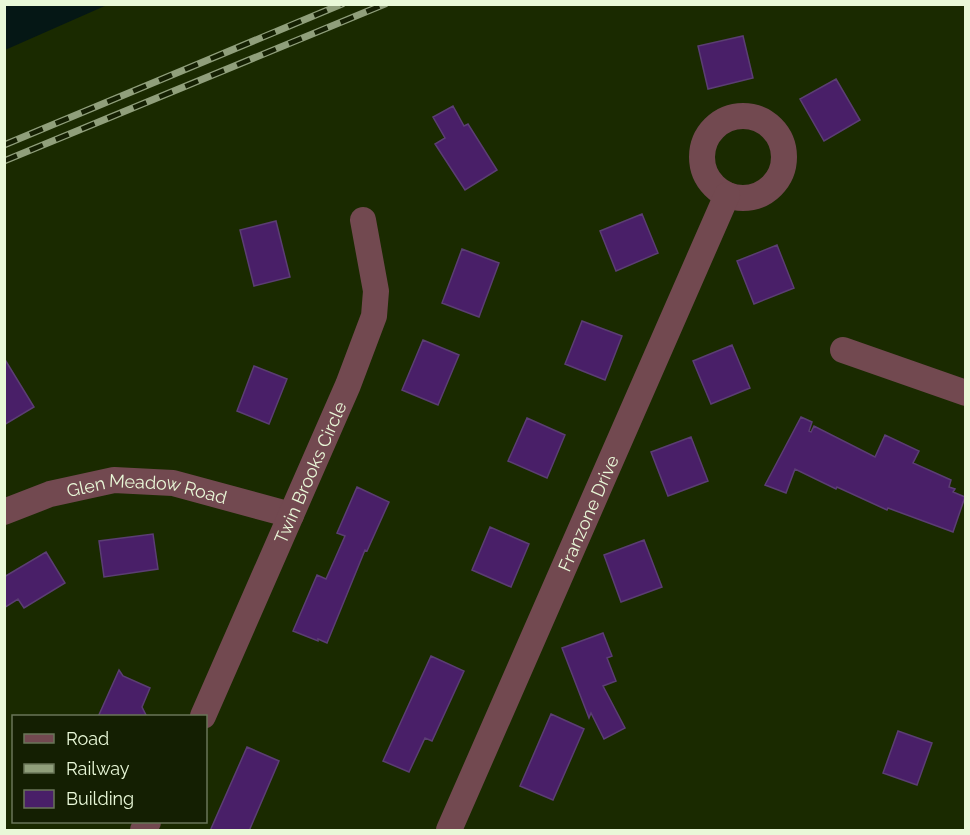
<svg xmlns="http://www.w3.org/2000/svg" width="970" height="835" viewBox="0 0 970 835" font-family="Raleway,sans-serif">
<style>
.water{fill:#051715}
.building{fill:#491f68;stroke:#5b3e73;stroke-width:1.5}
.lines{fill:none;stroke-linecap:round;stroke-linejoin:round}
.minor{stroke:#724950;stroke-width:26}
.rail-casing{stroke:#909f7b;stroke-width:7}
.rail{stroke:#141f02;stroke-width:4.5;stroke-dasharray:14;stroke-linecap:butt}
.labels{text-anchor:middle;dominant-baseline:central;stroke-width:4.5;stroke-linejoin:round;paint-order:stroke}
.street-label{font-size:18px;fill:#e9f8d8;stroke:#141f02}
</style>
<rect width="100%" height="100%" fill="#1a2a00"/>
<!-- water -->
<path class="water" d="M5,4H107V5L5,50Z"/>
<!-- building -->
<path class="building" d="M743,36L753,78L708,89L698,46Z
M836,79L860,120L824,141L800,99Z
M453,106L464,126L468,124L497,170L465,190L435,144L445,138L433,117Z
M642,214L658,253L616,271L600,231Z
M276,221L290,277L254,286L240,230Z
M777,245L794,288L754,304L737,261Z
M462,249L499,263L479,317L442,303Z
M582,321L622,336L605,380L565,364Z
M423,340L459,355L438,405L402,390Z
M732,345L750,388L711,404L693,361Z
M4,358L34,407L4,425Z
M254,366L287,379L269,424L237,411Z
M801,417L812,422L809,431L811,432L814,426L875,457L885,435L919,451L913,463L951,480L949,487L955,489L953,492L965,497L953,532L888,508L887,510L837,487L836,489L795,469L786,493L765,485Z
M527,418L565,435L547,478L508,461Z
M691,437L708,481L668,496L651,452Z
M357,487L389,502L367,551L365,550L327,643L318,639V641L293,631L317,575L326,579L345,536L337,533Z
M490,527L529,544L511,587L472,570Z
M153,534L158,569L104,577L99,541Z
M644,540L662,587L621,602L604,555Z
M46,552L65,583L24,608L18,599L4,608V577Z
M603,633L612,656L607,658L616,681L603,686L625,728L604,739L591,713L589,718L562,648Z
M431,656L464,671L432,741L425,738L409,772L383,761Z
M119,670L123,676L150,688L142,707L147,717H98Z
M551,714L584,729L553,800L520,786Z
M898,731L932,743L917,785L883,773Z
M247,747L279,761L249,831H210Z"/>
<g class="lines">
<!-- minor -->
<g class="minor">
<circle cx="743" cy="157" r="41"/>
<path d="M843,350L966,393"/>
<path id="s1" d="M4,512L50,494L114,480L173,483L291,515"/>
<path id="s2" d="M203,716L348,385L374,316L376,291L363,220"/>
<path d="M143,830L148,822"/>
<path id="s3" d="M449,830L727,195"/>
</g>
<defs>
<path id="rail" d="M4,145L342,4
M4,161L385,4"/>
</defs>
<!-- rail casing -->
<use href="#rail" class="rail-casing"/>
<!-- rail -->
<use href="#rail" class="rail"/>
</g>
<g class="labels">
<!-- street labels -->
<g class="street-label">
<text stroke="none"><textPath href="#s2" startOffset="266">Twin Brooks Circle</textPath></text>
<text stroke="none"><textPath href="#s1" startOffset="148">Glen Meadow Road</textPath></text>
<text stroke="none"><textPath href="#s3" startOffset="346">Franzone Drive</textPath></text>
</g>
</g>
<!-- border -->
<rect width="970" height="835" fill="none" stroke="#e9f8d8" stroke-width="12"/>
<!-- legend -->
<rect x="12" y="715" width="195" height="108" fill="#141f02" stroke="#697658" stroke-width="1.5"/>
<rect x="24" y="734" width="30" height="9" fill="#724950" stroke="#697658" stroke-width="1.5"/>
<text x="66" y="745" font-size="18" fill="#e9f8d8">Road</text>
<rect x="24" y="764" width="30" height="9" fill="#909f7b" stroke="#697658" stroke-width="1.5"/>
<text x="66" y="775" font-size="18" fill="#e9f8d8">Railway</text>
<rect x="24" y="790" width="30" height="18" fill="#491f68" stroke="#697658" stroke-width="1.5"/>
<text x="66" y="805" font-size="18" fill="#e9f8d8">Building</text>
</svg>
